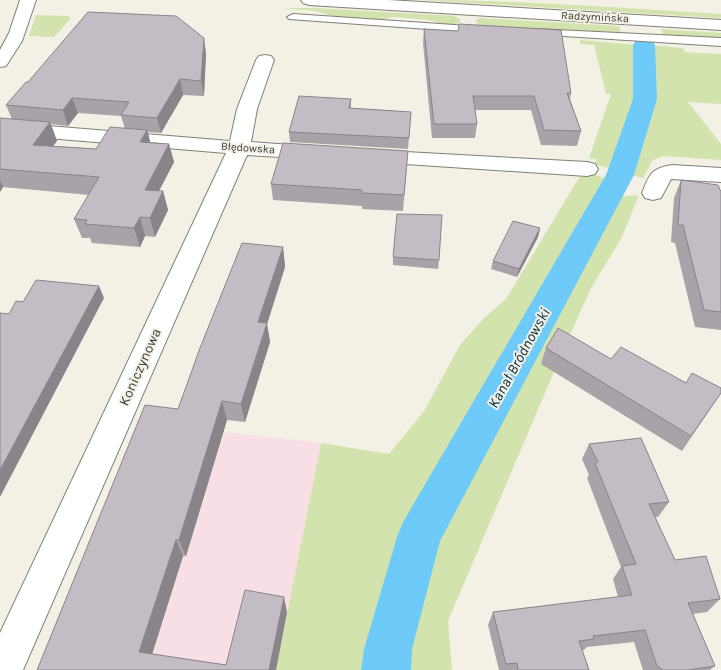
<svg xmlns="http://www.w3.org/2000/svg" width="721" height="670" viewBox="0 0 721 670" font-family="Karla,sans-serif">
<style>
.commercial{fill:#f8dfe6}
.green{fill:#d3e3ae}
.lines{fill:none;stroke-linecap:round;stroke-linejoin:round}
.canal{fill:#6dcaf9;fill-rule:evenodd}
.service-casing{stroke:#817f76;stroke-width:2}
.minor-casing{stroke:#817f76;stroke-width:2}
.secondary-casing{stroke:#817f76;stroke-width:2}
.service{fill:#fff;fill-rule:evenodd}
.minor{fill:#fff;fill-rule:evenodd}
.secondary{fill:#fff;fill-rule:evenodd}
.wall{fill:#a8a2a9;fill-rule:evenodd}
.shaded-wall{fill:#88848a}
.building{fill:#c3bcc5;stroke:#88848a}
.labels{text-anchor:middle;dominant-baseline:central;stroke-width:4;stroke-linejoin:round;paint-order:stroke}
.far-street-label{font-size:11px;fill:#3d3c38;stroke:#f3f1e6}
.street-label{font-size:14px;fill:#3d3c38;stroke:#f3f1e6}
.water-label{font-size:15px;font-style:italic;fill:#022e41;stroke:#f3f1e6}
</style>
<rect width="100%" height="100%" fill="#f3f1e6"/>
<!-- commercial -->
<path class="commercial" d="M223,432L321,443L276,670H57Z"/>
<!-- green -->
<path class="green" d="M421,0C521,0 621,8 721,14V18Z
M282,8H316L454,16L460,19V22L454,25H444L430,20L393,17L374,21L334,17L316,11Z
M36,15L68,16L71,18L54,37L29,36Z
M480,18L619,26L621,32L514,29L480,26L475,21Z
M661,29L721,33V39L663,35Z
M580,40L637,45L639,92L625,138L611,169L594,164L597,159L589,158L611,94H606L594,45L580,44Z
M651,45L683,48L685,52L721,54V104L688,102L721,144V160L663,156L653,160L643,178L628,174C649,125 661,100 651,45Z
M589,173L608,179L512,340L411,521L374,642L370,670H276L321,443L389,454L424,411L460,345L484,318L506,299L580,176L586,177Z
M639,195L621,239L591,288L565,346L448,621L452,670H400L430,549L447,512L502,408L618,197Z"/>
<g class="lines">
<!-- canal -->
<path class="canal" d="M644,38L652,40L655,45L657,99L634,175L440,541L412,649L411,670H361L364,649L397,537L403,522L606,175L633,99V45L636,40Z"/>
<defs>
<path id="service" d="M293,14L484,27L490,30L484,33L289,19L287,17Z
M536,29L721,38V46L532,34L530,32Z"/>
<path id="minor" d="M20,0H36L22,41L6,66L0,67V50L9,33Z
M265,55L271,56L274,60L257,109L251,142L318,147L325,149L329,153L325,157L318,159L247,155L23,670H0V633L226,153L0,134V122L230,141L237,109L256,60L259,56Z
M369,150L587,162L595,164L598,169L595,174L587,176L361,161L358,156L361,151Z
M672,165L721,168V182L671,179L661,198L653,200L645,198L642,193C650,175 649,169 672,165Z"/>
<path id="secondary" d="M301,0H388L721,20V30L309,5L303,3Z"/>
</defs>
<!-- service casing -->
<use href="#service" class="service-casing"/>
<!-- minor casing -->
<use href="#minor" class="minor-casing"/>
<!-- secondary casing -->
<use href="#secondary" class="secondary-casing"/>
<!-- service -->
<use href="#service" class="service"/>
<!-- minor -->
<use href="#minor" class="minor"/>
<!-- secondary -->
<use href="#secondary" class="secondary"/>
</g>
<!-- wall -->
<path class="wall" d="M424,29L571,93L570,99L581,131L577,146L541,145L531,110H475L477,124L475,138H432L423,43Z
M206,53L204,96L183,95L161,133L148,132L150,142L169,144L174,162L159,191H163L168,210L155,237L145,236L140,247L92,243L90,238H82L74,219L89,195L3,187L0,192V118L12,119L6,105L28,82ZM78,113L121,116L125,129L96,149L53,146L57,141L51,124L68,126Z
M351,99V108L411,112L408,149L290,142L289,132Z
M408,151L403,211L362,209V206L273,200L271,184Z
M681,180L721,191V330L695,327L675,243L671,242L674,198Z
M540,228L538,237L517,277L491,269L493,261Z
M283,247L285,267L267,324L270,342L245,422L227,420L186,556H183L152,654L226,665L287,612L276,670H37L178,409Z
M393,257L439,260L438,269L393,265Z
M546,348L611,359L721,393L682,451L541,364Z
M589,444L669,502L658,517H655L675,560L720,599L707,612L693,614L715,666L710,670H643L634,642L587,647L584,650H582L589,670H499L488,625L493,612L618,597L613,579L621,567L587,478L589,475L582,459Z"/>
<!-- shaded-wall -->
<path class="shaded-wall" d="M204,38L206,53L204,96L201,81Z
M180,79L183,95L161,133L157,118Z
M72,98L78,113L68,126L63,110Z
M50,122L57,141L40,163L33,145Z
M147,130L152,149L140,142Z
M169,144L174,162L150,208L145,190Z
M0,180L3,187L0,192Z
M163,191L168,210L155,237L150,218Z
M140,217L145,236L140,247L134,228Z
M540,228L538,237L517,277L519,269Z
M283,247L285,267L267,324L270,342L245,422L241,404L258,322Z
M99,286L104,298L0,497V470Z
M222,401L227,420L186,556L179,540Z
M176,540L183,556L149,664L139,652Z
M284,597L287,612L276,670H269Z"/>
<!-- building -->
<path class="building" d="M88,12L176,16L204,38L201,81L180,79L157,118L121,115L129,102L72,98L63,110L6,105L26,82H28Z
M459,24L561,30L571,93H567L581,131L544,130L534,96H473L477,124H434L424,29L458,31Z
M299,96L351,99L349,108L411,112L409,138L289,132Z
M0,118L50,122L33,145L96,149L110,127L147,130L140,142L169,144L145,190L163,191L150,218L140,217L134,228L85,224L87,220L74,219L99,177L0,169Z
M283,143L408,151L404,195L362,193V190L271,184Z
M681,180L718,185L720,190L721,191V312L704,310L683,225H678Z
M397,214L442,215L439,260L393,257Z
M513,221L540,228L519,269L493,261Z
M242,243L283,247L258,322L267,323L241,404L222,401L179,540H176L139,652L226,665L245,590L284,597L269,670H37L145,405L178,409L200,348Z
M36,280L99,286L0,470V313L9,314L16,301L23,302Z
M558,328L611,359L621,347L686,383L692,373L721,388V393L691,436L546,348Z
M641,438L669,502L649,504L675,560L706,556L720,599L688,603L715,666L688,670H663L657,666L645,630L593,636L594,639L579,641L589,670H518L517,663L506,664L493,612L632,595L622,566L636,564L595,463L598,462L589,444Z"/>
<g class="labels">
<!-- far-street labels -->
<g class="far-street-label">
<text transform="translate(595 17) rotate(3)">Radzymińska</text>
<text transform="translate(248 148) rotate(4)">Błędowska</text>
</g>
<!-- street labels -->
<g class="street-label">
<text transform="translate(140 367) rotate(-66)">Koniczynowa</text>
</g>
<!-- water labels -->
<g class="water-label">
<text transform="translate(519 358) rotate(-61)">Kanał Bródnowski</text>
</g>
</g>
</svg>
